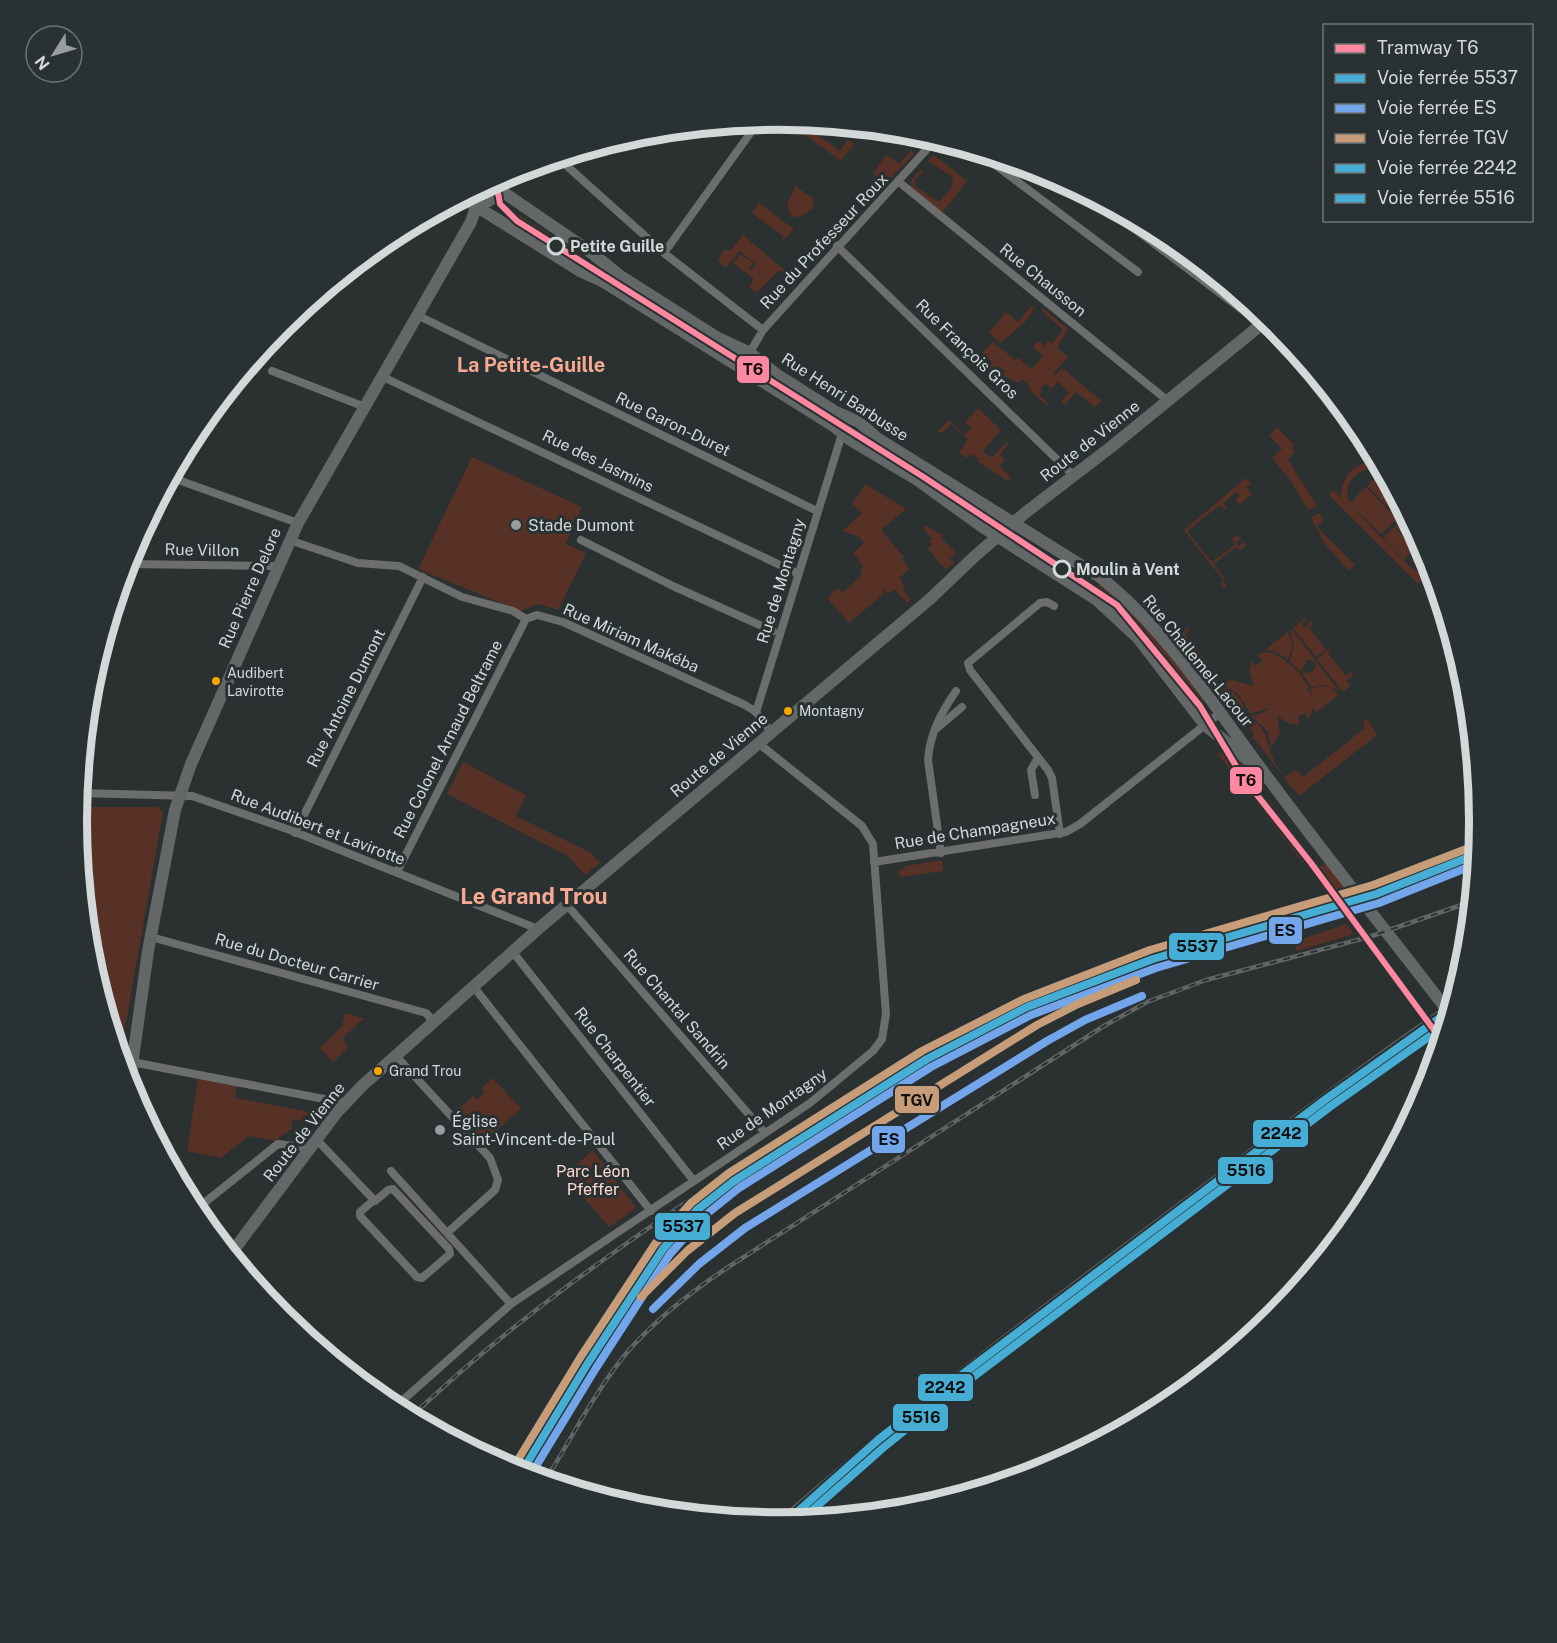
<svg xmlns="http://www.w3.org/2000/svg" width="1557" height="1643" viewBox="0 0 1557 1643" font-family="'Public Sans',sans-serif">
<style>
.green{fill:#573126}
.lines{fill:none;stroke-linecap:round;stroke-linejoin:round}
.street{stroke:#6c6d6d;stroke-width:8}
.secondary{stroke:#636767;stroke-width:12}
.rail-casing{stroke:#626565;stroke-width:4.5}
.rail{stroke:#293133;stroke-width:2;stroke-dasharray:7;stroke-linecap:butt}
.rail-1-casing{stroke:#293133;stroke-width:12}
.rail-2-casing{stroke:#293133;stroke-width:12}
.rail-3-casing{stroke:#293133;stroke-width:12}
.rail-4-casing{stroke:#293133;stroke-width:12}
.rail-5-casing{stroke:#293133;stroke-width:12}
.rail-1{stroke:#46aed5;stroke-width:8}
.rail-2{stroke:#73a5eb;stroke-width:8}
.rail-3{stroke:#c69c79;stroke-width:8}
.rail-4{stroke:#46aed5;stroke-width:8}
.rail-5{stroke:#46aed5;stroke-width:8}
.tram-1-casing{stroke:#293133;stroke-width:10}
.tram-1{stroke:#ff88a0;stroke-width:6}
.stop-dot{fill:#293133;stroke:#d3d8d9;stroke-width:3}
.poi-dot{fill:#989d9e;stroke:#293133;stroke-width:2}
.bus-dot{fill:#f7a600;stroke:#293133;stroke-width:2}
.labels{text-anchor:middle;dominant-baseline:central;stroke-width:6;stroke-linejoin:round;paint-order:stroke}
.bus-label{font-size:14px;fill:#d3d8d9;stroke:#293133;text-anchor:start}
.street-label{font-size:16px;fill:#d3d8d9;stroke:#293133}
.stop-label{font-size:16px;font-weight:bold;fill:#d3d8d9;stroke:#293133;text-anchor:start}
.poi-label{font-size:16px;fill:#d3d8d9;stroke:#293133;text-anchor:start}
.park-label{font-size:16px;fill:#fedace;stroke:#293133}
.quarter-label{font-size:20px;font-weight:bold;fill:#f8a990;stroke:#293133}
.district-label{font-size:22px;font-weight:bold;fill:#f8a990;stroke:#293133}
.rim{fill:none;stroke:#d3d8d9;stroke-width:8}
.line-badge{stroke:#293133;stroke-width:2}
.pale-badge-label{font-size:16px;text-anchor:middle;font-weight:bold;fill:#111}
</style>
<rect width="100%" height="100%" fill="#2b3031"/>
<!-- green -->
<path class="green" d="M784,120L803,131L806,126L840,151L848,140L854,144L841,161Z
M911,150L915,153L886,183L873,173L886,155L900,164Z
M934,155L967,181L942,213L912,188L911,180L921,169L923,171L914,181L915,186L939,202L953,186L951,184L954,178L928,161Z
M795,186L814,199L812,209L800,217L791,216L787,205Z
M759,203L794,229L782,241L783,236L752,213Z
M519,215L585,257L581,264L515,222Z
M743,235L795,279L793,281L779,270L757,293L749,287L754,279L733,263L741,254L753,263L749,268L751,270L756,264L740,251L726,268L718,261L724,249L730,251Z
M593,258L734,349L728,358L585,270Z
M1031,306L1034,308L1026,321L1001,343L989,333L1006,312L1018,322Z
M1043,308L1068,329L1057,348L1068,357L1053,374L1055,375L1062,368L1102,401L1095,407L1076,392L1065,405L1061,401L1069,392L1058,382L1051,389L1046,383L1040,389L1042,391L1039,395L1049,404L1047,406L1028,388L1030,386L1022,379L1018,383L1002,375L1005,371L1001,368L996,373L989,368L992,362L982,353L993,342L1015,360L1018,358L1032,369L1043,356L1033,347L1038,341L1044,346L1048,341L1051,344L1063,330L1041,310Z
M1278,329L1362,432L1366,438L1330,402L1273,333Z
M978,408L1001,430L983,451L992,458L1007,441L1009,443L1000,455L1005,460L999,466L1011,477L1008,481L978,462L979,459L970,454L967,458L959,453L968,439L951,424L941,434L938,431L949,420L965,435L971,428L965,422Z
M860,427L993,512L982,521L949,495L854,436Z
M1277,427L1294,445L1292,448L1295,451L1288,460L1317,506L1308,510L1291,481L1272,458L1282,449L1269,435Z
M1373,451L1382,469C1361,464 1340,482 1350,503L1366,487L1397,519L1381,534L1350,505L1410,567L1424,574L1412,561L1419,555L1431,567L1425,574L1433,573L1435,579L1423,580L1418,584L1329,495L1333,490L1341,498C1341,476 1355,461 1378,461L1370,453Z
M472,457L582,507L566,544L586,553L558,610L538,604L521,611L418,569Z
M1383,470L1405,511L1398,517L1367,486Z
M1246,478L1251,483L1246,488L1252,494L1239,505L1235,500L1240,496L1236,492L1223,503L1227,507L1224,510L1220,505L1187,531L1212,562L1235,545L1232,539L1236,535L1242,540L1235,542L1238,547L1243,541L1246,545L1240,551L1236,547L1214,564L1225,579L1223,581L1227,586L1225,588L1220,583L1223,580L1184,530Z
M865,484L906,509L881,530L904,557L902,559L910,569L899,578L905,587L903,590L911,600L907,603L895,589L888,594L883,589L884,594L849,623L827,598L838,588L842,593L860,577L863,566L853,553L864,543L859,537L842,531L862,513L852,504Z
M1320,513L1323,520L1317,527L1355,565L1349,571L1325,544L1311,517Z
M1406,515L1421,542L1416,547L1394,526Z
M925,525L944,536L941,538L956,553L950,558L955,563L946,570L928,549L932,545L929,541L932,539L923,528Z
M1394,527L1415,548L1404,560L1383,538Z
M1101,581L1138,615L1205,699L1195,707L1093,594Z
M1304,619H1306L1307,621L1301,623L1305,628L1311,620L1314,624L1309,628L1326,650L1316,657L1293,628Z
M1187,628L1190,630L1185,634L1207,662L1205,664L1219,677L1215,684C1230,689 1240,694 1245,710L1242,715L1231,705L1228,706L1175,638Z
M1290,630H1292L1339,691L1323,685L1311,687L1302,673L1312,672L1316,665L1313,660H1307L1301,672L1290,661L1294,645Z
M1288,632L1293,645L1288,659L1273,651L1265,650Z
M1332,647L1328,653L1346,676L1351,672L1354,676L1346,680L1350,685L1354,682L1343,692L1317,659Z
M1264,652L1273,653L1286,661L1285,664L1288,662L1299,672L1309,688L1306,691L1310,690L1314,706L1309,719L1304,713L1298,717L1300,725L1288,723L1277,716L1280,732L1271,748L1268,731L1251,716L1262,713L1270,707L1251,714L1237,693L1221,684L1232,680L1254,686L1249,672L1252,660L1256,666L1262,661L1258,655Z
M1319,686L1331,688L1339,695L1315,713L1311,689Z
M1367,718L1377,735L1299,796L1284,778L1293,771H1298L1303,777L1365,728L1363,722Z
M1251,719C1273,731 1265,755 1282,772L1281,773L1252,736L1254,734L1246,720Z
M1228,746L1258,778L1245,788L1218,755Z
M463,762L526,795L516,816L591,853L600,863L585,875L568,856L447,794Z
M1256,785L1312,856L1303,863L1248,792Z
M78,807H158L163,812L120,1057L90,958L77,821Z
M942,860L943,871L900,877L899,871L906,866Z
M1317,862L1321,867L1325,863L1349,891L1329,897L1309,869Z
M1346,924L1354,934L1297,951L1293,942Z
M345,1013L364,1018L343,1038L348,1047L333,1062L320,1048L342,1026Z
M198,1078L237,1085L235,1098L311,1112L300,1121L293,1119L291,1129L275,1141L249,1136L221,1158L187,1151Z
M493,1078L521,1109L484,1142L459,1115V1109L473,1096L477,1100L484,1093L481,1088Z
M593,1150L636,1208L609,1227L567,1178L577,1170L575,1166Z"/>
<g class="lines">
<!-- street -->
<path class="street" d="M978,152L1138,272
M558,158L664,253L763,330
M899,182L1168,401
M1091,196L1261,324
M837,246L1073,475
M664,253L759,121
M351,272L355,265
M419,316L817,511
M740,369L763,330L936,139
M272,371L365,407
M383,377L799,574
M170,477L298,523
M289,540L358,563L399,566L462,597L513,611L526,619
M581,540L675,587L773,631
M127,564L276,566
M1054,606L1047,602L1040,603L968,663L970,670L1048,770L1052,778L1060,834
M526,619L537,615L563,622L745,705L756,712L771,732
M756,712L842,434
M936,729L962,707
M79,793L192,796L290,830L538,929
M1035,795L1031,770L1038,758
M295,833L423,577
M941,853L928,760C930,733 941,713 956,691
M874,862L1066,832L1080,824L1220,713
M397,872L526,619
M567,905L765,1133
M151,937L426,1013L433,1021
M512,951L694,1181
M473,986L651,1211
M395,1055L490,1158L498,1180L495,1190L447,1233
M132,1062L345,1103
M317,1140L375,1201L388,1190L393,1189L449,1249L450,1254L422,1278L417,1277L360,1216V1212L374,1200
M391,1171L511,1304
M194,1211L278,1144L310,1148
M394,1408L511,1304L810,1103L873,1051L882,1039L886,1014L873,844L862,826L758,743"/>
<!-- secondary -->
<path class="secondary" d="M503,192L592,253L619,275L718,338L750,353L776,374L836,412L859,422L877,438L1100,577C1170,632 1223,720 1277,790C1333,866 1393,939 1450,1014
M503,192L504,183L510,173
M463,198L580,271L602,281L835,427L849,439L916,479L981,526L1097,600L1138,638L1205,725L1248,760
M478,207L503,192
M129,1087L148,951L175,810L191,764L298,523L471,222L482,188
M230,1255L338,1111L363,1085L538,929L930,599L975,556L1025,513L1111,447L1268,319"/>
<defs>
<path id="rail" d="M411,1417C505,1327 609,1254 716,1182
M545,1481C571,1439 593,1395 624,1356C655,1319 693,1290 733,1264L1104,1026L1147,1002L1206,980L1369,937L1473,901
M777,1523C889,1423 1008,1334 1128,1243C1236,1162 1342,1079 1453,1003"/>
</defs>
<!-- rail casing -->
<use href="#rail" class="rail-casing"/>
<!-- rail -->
<use href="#rail" class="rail"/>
<defs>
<path id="rail-1" d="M521,1473L588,1363L663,1249L697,1210L734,1181L927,1059L1027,1007L1153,959L1376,894L1477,854"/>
<path id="rail-2" d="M653,1309L699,1264L745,1228L1047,1041L1085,1020L1142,996
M530,1476L596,1368L670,1254L703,1217L739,1188L931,1067L1031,1015L1156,968L1379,903L1476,864"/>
<path id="rail-3" d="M641,1297L687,1251L735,1213L1037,1025L1078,1004L1136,980
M513,1468L580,1358L655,1244L691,1203L729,1173L922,1051L1024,999L1150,950L1373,885L1474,846"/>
<path id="rail-4" d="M785,1523L878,1440L939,1392L1326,1099L1451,1010"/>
<path id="rail-5" d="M800,1521L884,1447L944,1399L1331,1106L1447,1024"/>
</defs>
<!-- rail-1 casing -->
<use href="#rail-1" class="rail-1-casing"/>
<!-- rail-2 casing -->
<use href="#rail-2" class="rail-2-casing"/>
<!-- rail-3 casing -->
<use href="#rail-3" class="rail-3-casing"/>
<!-- rail-4 casing -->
<use href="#rail-4" class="rail-4-casing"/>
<!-- rail-5 casing -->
<use href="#rail-5" class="rail-5-casing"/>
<!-- rail-1 -->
<use href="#rail-1" class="rail-1"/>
<!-- rail-2 -->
<use href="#rail-2" class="rail-2"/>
<!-- rail-3 -->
<use href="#rail-3" class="rail-3"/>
<!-- rail-4 -->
<use href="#rail-4" class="rail-4"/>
<!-- rail-5 -->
<use href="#rail-5" class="rail-5"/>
<defs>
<path id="tram-1" d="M496,181L500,204L517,221L922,476L1117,605L1200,706L1242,776L1311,863L1442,1041"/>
</defs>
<!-- tram-1 casing -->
<use href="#tram-1" class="tram-1-casing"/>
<!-- tram-1 -->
<use href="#tram-1" class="tram-1"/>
</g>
<!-- markers -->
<g class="stop-dot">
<circle cx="556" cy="246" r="8"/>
<circle cx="1062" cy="569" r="8"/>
</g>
<g class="poi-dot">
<circle cx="516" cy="525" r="6"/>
<circle cx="440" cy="1130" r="6"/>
</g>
<g class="bus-dot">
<circle cx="216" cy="681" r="5"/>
<circle cx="788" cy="711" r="5"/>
<circle cx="378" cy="1071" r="5"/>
</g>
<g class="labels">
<!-- bus labels -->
<g class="bus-label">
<text x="227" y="673">Audibert<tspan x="227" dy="18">Lavirotte</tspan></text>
<text x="799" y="711">Montagny</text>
<text x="389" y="1071">Grand Trou</text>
</g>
<!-- street labels -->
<g class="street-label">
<text transform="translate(824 241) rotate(-47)">Rue du Professeur Roux</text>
<text transform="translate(1043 280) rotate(39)">Rue Chausson</text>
<text transform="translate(967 349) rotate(44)">Rue François Gros</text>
<text transform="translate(845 397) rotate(33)">Rue Henri Barbusse</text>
<text transform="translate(673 424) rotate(26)">Rue Garon-Duret</text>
<text transform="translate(1090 441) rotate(-38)">Route de Vienne</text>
<text transform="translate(598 461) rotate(26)">Rue des Jasmins</text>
<text transform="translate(202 550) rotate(1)">Rue Villon</text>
<text transform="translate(781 581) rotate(-73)">Rue de Montagny</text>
<text transform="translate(250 588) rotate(-66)">Rue Pierre Delore</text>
<text transform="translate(631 638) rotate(24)">Rue Miriam Makéba</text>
<text transform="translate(1198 661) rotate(51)">Rue Challemel-Lacour</text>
<text transform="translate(346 698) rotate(-63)">Rue Antoine Dumont</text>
<text transform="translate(448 739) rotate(-63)">Rue Colonel Arnaud Beltrame</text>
<text transform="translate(719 755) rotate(-40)">Route de Vienne</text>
<text transform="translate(318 827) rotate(21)">Rue Audibert et Lavirotte</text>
<text transform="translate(975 831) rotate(-9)">Rue de Champagneux</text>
<text transform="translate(297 962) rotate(16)">Rue du Docteur Carrier</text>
<text transform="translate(677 1009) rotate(49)">Rue Chantal Sandrin</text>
<text transform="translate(615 1057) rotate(52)">Rue Charpentier</text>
<text transform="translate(772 1109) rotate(-35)">Rue de Montagny</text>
<text transform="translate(304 1132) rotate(-52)">Route de Vienne</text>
</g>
<!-- stop labels -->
<g class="stop-label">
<text x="570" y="246">Petite Guille</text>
<text x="1076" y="569">Moulin à Vent</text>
</g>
<!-- poi labels -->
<g class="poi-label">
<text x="528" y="525">Stade Dumont</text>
<text x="452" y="1121">Église<tspan x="452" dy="18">Saint-Vincent-de-Paul</tspan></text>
</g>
<!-- park labels -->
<g class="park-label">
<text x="593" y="1171">Parc Léon<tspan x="593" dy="18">Pfeffer</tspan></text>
</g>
<!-- quarter labels -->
<g class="quarter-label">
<text x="531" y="365">La Petite-Guille</text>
</g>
<!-- district labels -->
<g class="district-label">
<text x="534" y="896">Le Grand Trou</text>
</g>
</g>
<!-- crop -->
<path d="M0 0H1557V1643H0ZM87 821a691 691 0 1 1 1382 0a691 691 0 1 1-1382 0Z" fill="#293133" fill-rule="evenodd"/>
<path class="rim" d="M87 821a691 691 0 1 1 1382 0a691 691 0 1 1-1382 0Z"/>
<g class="line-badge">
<rect x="736" y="355" width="34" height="29" rx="6" fill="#ff88a0"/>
<rect x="1229" y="766" width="34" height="29" rx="6" fill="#ff88a0"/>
<rect x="1268" y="916" width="35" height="29" rx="6" fill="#73a5eb"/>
<rect x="1168" y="932" width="57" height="29" rx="6" fill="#46aed5"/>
<rect x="894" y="1085" width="46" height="29" rx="6" fill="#c69c79"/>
<rect x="1252" y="1119" width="57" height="29" rx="6" fill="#46aed5"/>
<rect x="871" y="1125" width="35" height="29" rx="6" fill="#73a5eb"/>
<rect x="1217" y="1156" width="57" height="29" rx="6" fill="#46aed5"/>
<rect x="654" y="1212" width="57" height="29" rx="6" fill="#46aed5"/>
<rect x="917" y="1373" width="57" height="29" rx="6" fill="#46aed5"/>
<rect x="892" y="1403" width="57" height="29" rx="6" fill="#46aed5"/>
</g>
<g class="pale-badge-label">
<text x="753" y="375">T6</text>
<text x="1246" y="786">T6</text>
<text x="1285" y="936">ES</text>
<text x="1197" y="952">5537</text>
<text x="917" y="1106">TGV</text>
<text x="1281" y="1139">2242</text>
<text x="889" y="1145">ES</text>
<text x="1246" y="1176">5516</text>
<text x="683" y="1232">5537</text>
<text x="945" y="1393">2242</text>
<text x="921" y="1423">5516</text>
</g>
<!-- legend -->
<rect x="1323" y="24" width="210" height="198" fill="#293133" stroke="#6d7475" stroke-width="1.5"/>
<rect x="1335" y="44" width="30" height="9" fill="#ff88a0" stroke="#6d7475" stroke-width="1.5"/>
<text x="1377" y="54" font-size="18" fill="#d3d8d9">Tramway T6</text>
<rect x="1335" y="74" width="30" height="9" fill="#46aed5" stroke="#6d7475" stroke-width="1.5"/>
<text x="1377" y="84" font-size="18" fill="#d3d8d9">Voie ferrée 5537</text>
<rect x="1335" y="104" width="30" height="9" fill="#73a5eb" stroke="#6d7475" stroke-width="1.5"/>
<text x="1377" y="114" font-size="18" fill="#d3d8d9">Voie ferrée ES</text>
<rect x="1335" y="134" width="30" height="9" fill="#c69c79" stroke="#6d7475" stroke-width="1.5"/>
<text x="1377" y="144" font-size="18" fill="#d3d8d9">Voie ferrée TGV</text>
<rect x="1335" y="164" width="30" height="9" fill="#46aed5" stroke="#6d7475" stroke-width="1.5"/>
<text x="1377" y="174" font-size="18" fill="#d3d8d9">Voie ferrée 2242</text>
<rect x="1335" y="194" width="30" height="9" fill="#46aed5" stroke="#6d7475" stroke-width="1.5"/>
<text x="1377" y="204" font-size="18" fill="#d3d8d9">Voie ferrée 5516</text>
<!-- north arrow -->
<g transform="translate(54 54) rotate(233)"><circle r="28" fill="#293133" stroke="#6d7475" stroke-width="1.5"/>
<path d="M0-4.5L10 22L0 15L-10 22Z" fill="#989d9e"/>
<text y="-9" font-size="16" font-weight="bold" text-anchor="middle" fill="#d3d8d9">N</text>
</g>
</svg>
